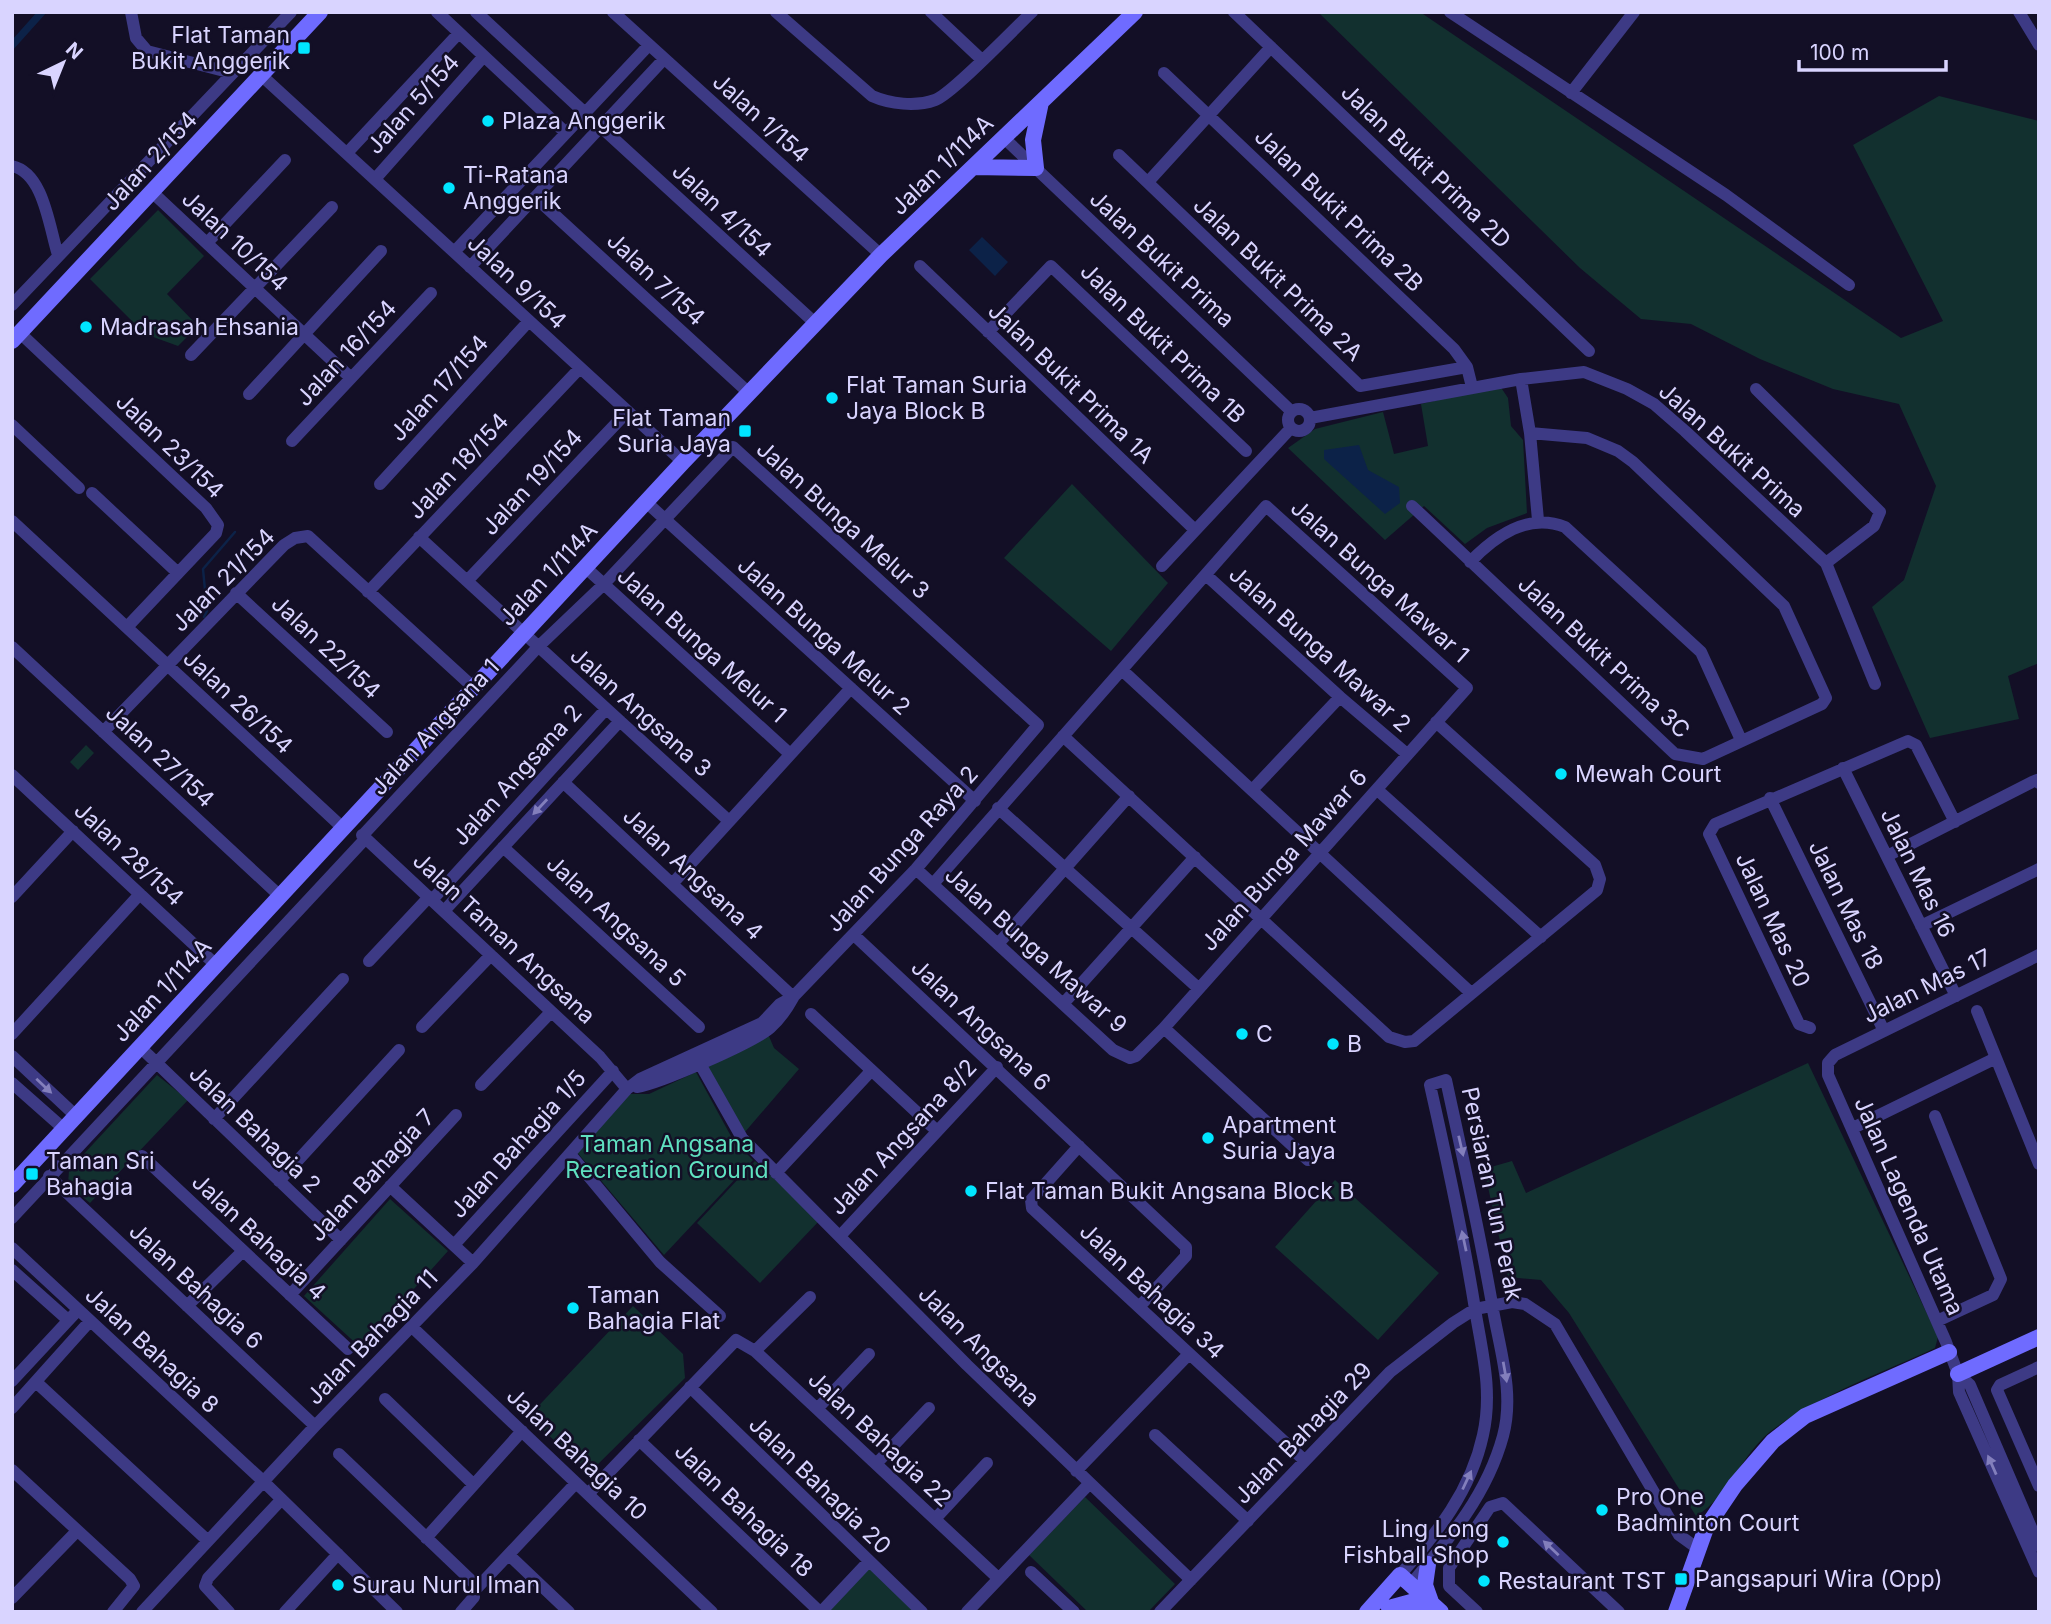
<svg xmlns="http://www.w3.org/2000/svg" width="2051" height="1624" viewBox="0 0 2051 1624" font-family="Inter,sans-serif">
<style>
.green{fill:#12302f}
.water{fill:#0c2248}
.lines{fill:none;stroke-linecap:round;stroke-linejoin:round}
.stream{stroke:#0c2248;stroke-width:2.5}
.street{stroke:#3d3a85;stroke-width:12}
.secondary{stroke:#6f6bff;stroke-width:16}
.oneway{fill:#837fbc}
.poi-dot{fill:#00e5ff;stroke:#130f26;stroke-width:2.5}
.labels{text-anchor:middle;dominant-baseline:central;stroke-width:5;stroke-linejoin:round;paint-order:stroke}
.poi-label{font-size:23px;fill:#d9d4ff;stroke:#130f26;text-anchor:start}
.street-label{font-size:23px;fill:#d9d4ff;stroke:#130f26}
.park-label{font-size:23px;fill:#5fe0c0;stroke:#130f26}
</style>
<rect width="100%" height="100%" fill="#130f26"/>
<!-- green -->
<path class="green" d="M1318,12H1420L1901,338L1943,321L1853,145L1939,96L2039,121V663L2008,676L2019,719L1930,738L1872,607L1904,580L1936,486L1899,404L1833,389L1760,359L1691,324L1641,319L1580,268Z
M158,210L204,256L167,294L198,326L178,346L145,334L90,279Z
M1500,386L1508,398L1511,426L1523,440L1527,513L1487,528L1465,544L1424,506L1385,540L1288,448L1315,429L1383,412L1394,454L1428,446L1421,404Z
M1072,484L1168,583L1111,651L1004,558Z
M86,745L94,753L78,770L70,762Z
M768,1034L774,1048L799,1069L745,1132L706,1065Z
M1808,1063L1938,1337L1935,1348C1884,1372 1820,1395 1775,1428C1742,1451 1730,1496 1696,1516L1569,1313L1541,1280L1508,1277L1484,1169L1512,1161L1526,1193Z
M696,1072L733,1140L753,1160L664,1255L576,1151L628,1094H649Z
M157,1075L188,1100L90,1203L68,1185L69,1170Z
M755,1161L819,1221L760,1283L697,1223Z
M1335,1180L1439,1273L1378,1340L1275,1247Z
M390,1199L448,1251L361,1348L304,1296Z
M633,1306L683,1354L685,1378L590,1472L528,1417Z
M1085,1497L1175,1584L1148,1612H1088L1029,1555Z
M871,1564L920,1612H827Z"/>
<!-- water -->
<path class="water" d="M37,12H47L12,51V40Z
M982,237L1008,262L995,276L969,250Z
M1359,445L1368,470L1399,487L1400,503L1385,514L1324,459V450Z"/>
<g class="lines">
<!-- stream -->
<path class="stream" d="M204,617L207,611L203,569L235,532"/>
<!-- street -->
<path class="street" d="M131,12L136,38L147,51L232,73
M437,12L566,133
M476,12L585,113
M613,12L881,255
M776,12L872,96C890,104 916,107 935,100C952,94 1015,28 1032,12
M931,12L982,60
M1234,12L1589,351
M1450,12L1726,195L1849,285
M2019,12L2039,45
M1164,73L1454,349L1467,367L1472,387
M261,75L683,462
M1571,93L1634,12
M601,127L815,323
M1004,138L1291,411
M347,153L459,33
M1119,155L1360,386L1467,367
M12,166C44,173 49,227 58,255
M375,179L484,56
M1148,182L1271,47
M152,192L351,378
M535,197L749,393
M207,243L285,160
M454,252L649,45
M920,266L1194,529
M470,267L664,59
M12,305L291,12
M988,332L1051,266L1246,451
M20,333L206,508L218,525L216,533L127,627
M191,355L332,207
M1521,379L1530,433L1538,520
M1756,389L1880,512L1874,526L1826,563
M249,394L381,251
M1288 420a11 11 0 1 1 22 0a11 11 0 1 1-22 0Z
M1310,418L1521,379L1584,372L1627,389L1654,404L1685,431L1826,563L1875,684
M12,425L79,488
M292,441L431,293
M380,484L529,321
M92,493L178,573
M646,502L975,801
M1412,506L1675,754L1703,759L1822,704L1826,698L1784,606L1633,462L1618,451L1587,438L1530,433
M12,521L343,828
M419,537L729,821
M1470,562C1495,536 1528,512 1565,527L1701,652L1741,740
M1162,566L1291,428
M585,567L790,754
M1206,575L1340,697L1407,754
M467,581L627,412
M368,592L580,368
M236,593L387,732
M12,647L280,896
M1123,671L1471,993
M103,732L284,545L295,538L308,536L473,687
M1063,736L1389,1037L1405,1042L1414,1041L1597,890L1600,879L1595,865L1436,722
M1843,768L1956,996
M12,775L216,965
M563,782L793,997
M1253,789L1340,697
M1382,794L1541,937
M1770,798L1884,1031
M998,808L1197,987
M362,835L600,1057L627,1089
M503,847L699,1027
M1887,856L2032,782L2037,780L2039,783
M916,869L1113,1050L1130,1058L1136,1056L1164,1028L1467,688L1266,506L933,884
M673,883L851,688
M12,897L73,831
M432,900L606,709
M444,911L620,721
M1921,926L2039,869
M854,935L1186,1247V1256L1140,1306
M998,944L1129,796
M2039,955L1835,1055L1828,1063V1075L1946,1342L1958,1374L1959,1392L2039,1572
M369,961L429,897
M1063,1004L1195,857
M1977,1011L2039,1164
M811,1014L937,1131
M422,1027L491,955
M1164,1028L1308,1160
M1810,1028L1799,1024L1709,834L1715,824L1908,741L1916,745L1955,822
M12,1034L140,894
M140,1047L341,1240
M695,1055L742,1138L967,1365L1191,1580
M12,1056L76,1116
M12,1083L64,1129
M481,1085L551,1012
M637,1087C659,1084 754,1042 770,1028C780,1019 787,1009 793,998
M1935,1116L2001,1279L1993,1295L1937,1321
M214,1119L343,979
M1853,1128L1996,1058
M1079,1146L1031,1200L1032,1208L1303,1459
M570,1154L660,1262L720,1316
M142,1156L348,1349
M776,1173L871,1071
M49,1176L315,1426
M279,1181L399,1050
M390,1186L473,1263
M12,1218L366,838
M840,1236L997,1067
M454,1245L613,1071
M12,1248L264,1482L397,1612
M12,1270L68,1320
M290,1295L456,1115
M187,1306L243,1251
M412,1327L712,1612
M755,1351L810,1297
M2039,1367L2000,1385L1997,1390L2039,1486
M1958,1374L1970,1385L2039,1546
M12,1381L78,1310
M36,1382L207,1540
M690,1387L922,1612
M385,1399L473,1484
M12,1408L90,1321
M817,1409L869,1354
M1155,1435L1248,1521
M639,1440L820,1612
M339,1454L478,1587L576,1483
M876,1464L929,1408
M12,1470L130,1579L134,1586L113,1612
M1076,1471L1189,1354
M588,1494L736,1340L755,1351L998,1578
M935,1519L987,1463
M426,1538L522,1431
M509,1555L569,1612
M1031,1572L1074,1612
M1400,1575C1437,1533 1471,1491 1483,1435C1493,1391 1482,1352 1475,1309C1463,1234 1447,1160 1430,1085L1446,1080C1462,1154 1479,1229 1492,1304C1499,1348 1515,1392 1503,1436C1487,1495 1449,1539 1411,1584
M12,1598L77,1531
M142,1612L315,1426L473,1263L627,1089L640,1079L762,1023L780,1004L793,997L916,869L1038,725L733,447L604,584L538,647L363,835
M229,1612L205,1586L208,1578L281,1500
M285,1612L338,1554
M461,1612L474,1597
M821,1612L869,1561
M967,1612L1089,1484
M1160,1612L1390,1372L1453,1323L1475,1309L1512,1302L1525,1304L1555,1324L1679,1535L1697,1548
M1477,1612L1449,1586V1568L1490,1507L1503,1503L1619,1612"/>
<!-- secondary -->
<path class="secondary" d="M973,167L1036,168L1033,140L1041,102
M12,341L320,12
M12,1185L683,462L881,255L1135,12
M1958,1374L2039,1337
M1428,1564L1425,1585L1431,1602
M1389,1608L1411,1602L1432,1604
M1367,1612L1400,1575L1441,1612
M1676,1612L1706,1528L1735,1485L1773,1441L1805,1416L1949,1352"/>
</g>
<!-- one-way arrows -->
<defs><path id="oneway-solid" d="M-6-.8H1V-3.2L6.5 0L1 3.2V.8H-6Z" transform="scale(1.75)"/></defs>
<g class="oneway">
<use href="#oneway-solid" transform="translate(540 807) rotate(133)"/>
<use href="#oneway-solid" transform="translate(44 1086) rotate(43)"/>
<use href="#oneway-solid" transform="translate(1461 1146) rotate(77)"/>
<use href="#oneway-solid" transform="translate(1464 1241) rotate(-102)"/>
<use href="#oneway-solid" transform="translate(1505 1372) rotate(80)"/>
<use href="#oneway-solid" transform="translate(1992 1465) rotate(-114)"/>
<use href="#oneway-solid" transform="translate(1467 1480) rotate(-65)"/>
<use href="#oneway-solid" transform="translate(1551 1548) rotate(-137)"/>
</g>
<!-- markers -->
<g class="poi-dot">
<rect x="297" y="41" width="14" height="14" rx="3.5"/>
<circle cx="488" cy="121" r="7"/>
<circle cx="449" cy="188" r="7"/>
<circle cx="86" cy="327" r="7"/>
<circle cx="832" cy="398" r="7"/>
<rect x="738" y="424" width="14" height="14" rx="3.5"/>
<circle cx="1561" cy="774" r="7"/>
<circle cx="1242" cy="1034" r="7"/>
<circle cx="1333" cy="1044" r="7"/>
<circle cx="1208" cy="1138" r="7"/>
<rect x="25" y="1167" width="14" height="14" rx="3.5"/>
<circle cx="971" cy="1191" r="7"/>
<circle cx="573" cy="1308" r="7"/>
<circle cx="1602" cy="1510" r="7"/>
<circle cx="1503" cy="1542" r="7"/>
<rect x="1674" y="1572" width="14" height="14" rx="3.5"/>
<circle cx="1484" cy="1581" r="7"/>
<circle cx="338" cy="1585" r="7"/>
</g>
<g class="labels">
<!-- poi labels -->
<g class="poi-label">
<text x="290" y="35" text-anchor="end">Flat Taman<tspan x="290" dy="26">Bukit Anggerik</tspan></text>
<text x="502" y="121">Plaza Anggerik</text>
<text x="463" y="175">Ti-Ratana<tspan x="463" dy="26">Anggerik</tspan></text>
<text x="100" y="327">Madrasah Ehsania</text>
<text x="846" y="385">Flat Taman Suria<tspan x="846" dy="26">Jaya Block B</tspan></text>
<text x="731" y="418" text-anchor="end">Flat Taman<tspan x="731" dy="26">Suria Jaya</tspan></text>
<text x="1575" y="774">Mewah Court</text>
<text x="1256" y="1034">C</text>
<text x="1347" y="1044">B</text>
<text x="1222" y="1125">Apartment<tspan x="1222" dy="26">Suria Jaya</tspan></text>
<text x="46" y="1161">Taman Sri<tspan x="46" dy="26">Bahagia</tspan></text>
<text x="985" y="1191">Flat Taman Bukit Angsana Block B</text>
<text x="587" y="1295">Taman<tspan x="587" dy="26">Bahagia Flat</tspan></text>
<text x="1616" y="1497">Pro One<tspan x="1616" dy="26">Badminton Court</tspan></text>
<text x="1489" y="1529" text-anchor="end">Ling Long<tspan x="1489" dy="26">Fishball Shop</tspan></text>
<text x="1695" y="1579">Pangsapuri Wira (Opp)</text>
<text x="1498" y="1581">Restaurant TST</text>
<text x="352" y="1585">Surau Nurul Iman</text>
</g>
<!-- street labels -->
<g class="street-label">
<text transform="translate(413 104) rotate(-48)">Jalan 5/154</text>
<text transform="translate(761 118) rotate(42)">Jalan 1/154</text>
<text transform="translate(150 161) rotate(-47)">Jalan 2/154</text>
<text transform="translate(942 165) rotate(-44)">Jalan 1/114A</text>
<text transform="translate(1426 166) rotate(44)">Jalan Bukit Prima 2D</text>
<text transform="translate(722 210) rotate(43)">Jalan 4/154</text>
<text transform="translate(1339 210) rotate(44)">Jalan Bukit Prima 2B</text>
<text transform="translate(235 241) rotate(43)">Jalan 10/154</text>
<text transform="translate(1162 259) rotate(43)">Jalan Bukit Prima</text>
<text transform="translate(656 279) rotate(43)">Jalan 7/154</text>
<text transform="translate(1278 279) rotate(44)">Jalan Bukit Prima 2A</text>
<text transform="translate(517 282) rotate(43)">Jalan 9/154</text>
<text transform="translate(1163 343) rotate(44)">Jalan Bukit Prima 1B</text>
<text transform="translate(346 353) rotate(-47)">Jalan 16/154</text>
<text transform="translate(1071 383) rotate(44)">Jalan Bukit Prima 1A</text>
<text transform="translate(439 388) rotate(-48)">Jalan 17/154</text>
<text transform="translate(170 446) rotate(44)">Jalan 23/154</text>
<text transform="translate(1732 450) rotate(42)">Jalan Bukit Prima</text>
<text transform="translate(458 466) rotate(-47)">Jalan 18/154</text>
<text transform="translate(532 482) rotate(-47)">Jalan 19/154</text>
<text transform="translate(843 520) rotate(42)">Jalan Bunga Melur 3</text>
<text transform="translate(548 574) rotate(-47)">Jalan 1/114A</text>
<text transform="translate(223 580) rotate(-45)">Jalan 21/154</text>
<text transform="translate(1380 581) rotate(42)">Jalan Bunga Mawar 1</text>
<text transform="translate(824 636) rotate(42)">Jalan Bunga Melur 2</text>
<text transform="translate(702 645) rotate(42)">Jalan Bunga Melur 1</text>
<text transform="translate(326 647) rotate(43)">Jalan 22/154</text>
<text transform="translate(1320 649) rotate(42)">Jalan Bunga Mawar 2</text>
<text transform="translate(1604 657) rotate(43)">Jalan Bukit Prima 3C</text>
<text transform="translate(238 702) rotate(43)">Jalan 26/154</text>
<text transform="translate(641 712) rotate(42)">Jalan Angsana 3</text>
<text transform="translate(435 727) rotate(-47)">Jalan Angsana 1</text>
<text transform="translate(160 756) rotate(43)">Jalan 27/154</text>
<text transform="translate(517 775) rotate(-48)">Jalan Angsana 2</text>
<text transform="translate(902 849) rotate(-48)">Jalan Bunga Raya 2</text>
<text transform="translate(129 854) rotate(43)">Jalan 28/154</text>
<text transform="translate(1284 860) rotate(-48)">Jalan Bunga Mawar 6</text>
<text transform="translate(1918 873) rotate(64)">Jalan Mas 16</text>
<text transform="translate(693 874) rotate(43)">Jalan Angsana 4</text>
<text transform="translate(1846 905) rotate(64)">Jalan Mas 18</text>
<text transform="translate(1773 920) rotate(65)">Jalan Mas 20</text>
<text transform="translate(616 921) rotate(43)">Jalan Angsana 5</text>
<text transform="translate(504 938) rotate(43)">Jalan Taman Angsana</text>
<text transform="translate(1036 950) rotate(42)">Jalan Bunga Mawar 9</text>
<text transform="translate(1927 986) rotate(-26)">Jalan Mas 17</text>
<text transform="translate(162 990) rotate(-47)">Jalan 1/114A</text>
<text transform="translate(981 1025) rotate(43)">Jalan Angsana 6</text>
<text transform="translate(255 1129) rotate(44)">Jalan Bahagia 2</text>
<text transform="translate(903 1137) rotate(-47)">Jalan Angsana 8/2</text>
<text transform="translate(518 1144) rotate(-48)">Jalan Bahagia 1/5</text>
<text transform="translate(372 1175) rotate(-47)">Jalan Bahagia 7</text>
<text transform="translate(1492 1194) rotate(78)">Persiaran Tun Perak</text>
<text transform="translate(1909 1206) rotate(66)">Jalan Lagenda Utama</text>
<text transform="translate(259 1237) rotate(43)">Jalan Bahagia 4</text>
<text transform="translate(196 1286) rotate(43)">Jalan Bahagia 6</text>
<text transform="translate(1152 1291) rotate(43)">Jalan Bahagia 34</text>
<text transform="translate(372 1337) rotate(-46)">Jalan Bahagia 11</text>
<text transform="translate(979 1346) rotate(45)">Jalan Angsana</text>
<text transform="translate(152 1350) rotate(43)">Jalan Bahagia 8</text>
<text transform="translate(1303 1433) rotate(-46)">Jalan Bahagia 29</text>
<text transform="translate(880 1439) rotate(43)">Jalan Bahagia 22</text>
<text transform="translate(577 1454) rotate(43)">Jalan Bahagia 10</text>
<text transform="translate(820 1485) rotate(44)">Jalan Bahagia 20</text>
<text transform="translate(744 1510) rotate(44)">Jalan Bahagia 18</text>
</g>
<!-- park labels -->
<g class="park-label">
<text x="667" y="1144">Taman Angsana<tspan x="667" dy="26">Recreation Ground</tspan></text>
</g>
</g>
<!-- border -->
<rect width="2051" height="1624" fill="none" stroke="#d9d4ff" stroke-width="28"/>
<!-- north arrow -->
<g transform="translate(63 63) rotate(43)" stroke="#130f26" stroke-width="5" paint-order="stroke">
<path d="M0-5L12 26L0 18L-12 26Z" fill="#d9d4ff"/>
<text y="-10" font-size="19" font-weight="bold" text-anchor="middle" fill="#d9d4ff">N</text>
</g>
<!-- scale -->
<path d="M1799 60v10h147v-10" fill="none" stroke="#d9d4ff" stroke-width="3.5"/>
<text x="1810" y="60" font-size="21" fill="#d9d4ff" stroke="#130f26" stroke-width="5" paint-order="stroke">100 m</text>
</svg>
